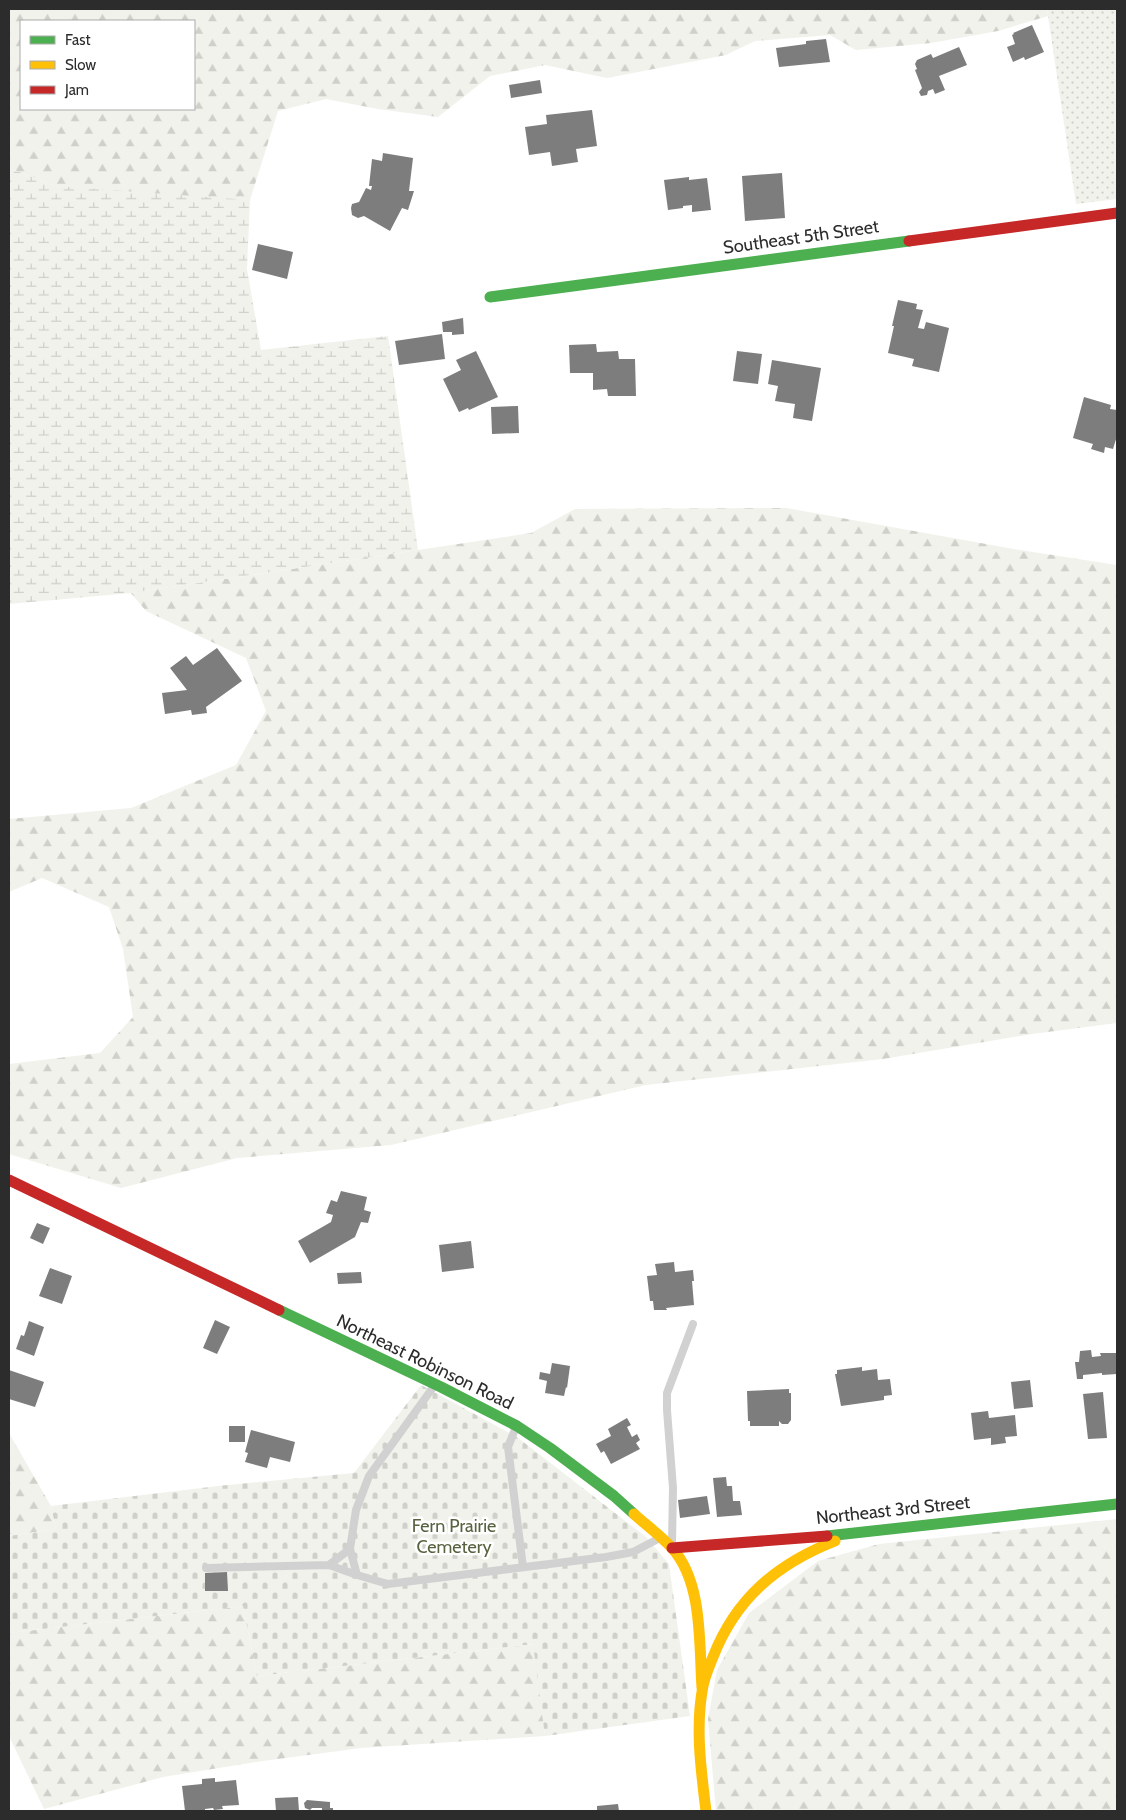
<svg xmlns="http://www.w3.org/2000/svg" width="1126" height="1820" viewBox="0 0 1126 1820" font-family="Cabin,sans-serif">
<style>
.grass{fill:url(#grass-dots)}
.forest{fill:url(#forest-firs);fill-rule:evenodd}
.wetland{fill:url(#wetland-marsh)}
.cemetery{fill:url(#cemetery-stones)}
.building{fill:#7d7d7d}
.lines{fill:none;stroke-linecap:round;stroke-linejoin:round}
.lane{stroke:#d1d1d1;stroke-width:8}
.fast{stroke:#4caf50;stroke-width:11}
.slow{stroke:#ffc107;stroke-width:11}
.jam{stroke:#c62828;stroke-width:11}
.labels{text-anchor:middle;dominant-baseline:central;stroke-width:5;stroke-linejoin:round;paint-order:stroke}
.street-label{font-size:18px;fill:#2c2c2c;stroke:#fff}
.park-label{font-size:18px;fill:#57623f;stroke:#fff}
</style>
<defs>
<pattern id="grass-dots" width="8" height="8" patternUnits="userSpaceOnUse" patternTransform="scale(1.25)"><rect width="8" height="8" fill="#f1f2eb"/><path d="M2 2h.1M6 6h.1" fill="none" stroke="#cfd0ca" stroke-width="1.8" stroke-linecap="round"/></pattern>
<pattern id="forest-firs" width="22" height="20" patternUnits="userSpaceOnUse" patternTransform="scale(1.25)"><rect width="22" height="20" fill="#f1f2eb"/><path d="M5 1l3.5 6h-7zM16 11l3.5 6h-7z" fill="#cfd0ca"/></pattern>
<pattern id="wetland-marsh" width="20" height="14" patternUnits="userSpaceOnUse" patternTransform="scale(1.25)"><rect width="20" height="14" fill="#f1f2eb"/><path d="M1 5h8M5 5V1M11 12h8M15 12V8" fill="none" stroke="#cfd0ca"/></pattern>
<pattern id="cemetery-stones" width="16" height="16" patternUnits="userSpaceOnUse" patternTransform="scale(1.25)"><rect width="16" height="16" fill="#f1f2eb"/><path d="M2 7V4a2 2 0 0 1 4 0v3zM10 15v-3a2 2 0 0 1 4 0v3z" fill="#cfd0ca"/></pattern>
</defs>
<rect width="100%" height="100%" fill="#fff"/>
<!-- grass -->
<path class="grass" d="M1047,9H1117V199L1076,204Z"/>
<!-- forest -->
<path class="forest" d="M9,9H1047L1048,16L998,31L931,43L856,50L830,35L755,41L726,55L607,78L545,65L490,76L438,117L378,109L326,99L278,111L250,200H126L55,186L9,168ZM21,21H194V109H21Z
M786,508L1020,550L1117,565V1023L1032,1034L883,1059L646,1085L391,1145L237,1158L121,1188L9,1154V1064L100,1053L133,1017L123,949L109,907L42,878L9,892V819L131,808L236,765L266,711L246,658L146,611L131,593L531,533L575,509Z
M9,1433L51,1506L56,1529L9,1536Z
M1117,1519V1811H716L708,1719L717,1670L749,1613L818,1561L879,1544Z
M243,1606L257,1676L534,1644L545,1736L361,1748L263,1761L163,1777L44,1809L9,1736V1633Z"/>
<!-- wetland -->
<path class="wetland" d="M9,168L55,186L250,200L247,269L261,350L388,336L418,550L131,593L9,604Z"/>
<!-- cemetery -->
<path class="cemetery" d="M421,1385L517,1437L646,1537L669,1564L690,1716L545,1736L533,1644L257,1676L243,1606L9,1633V1536L56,1529L51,1506L218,1486L354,1473Z"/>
<!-- building -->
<path class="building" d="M1032,25L1044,52L1025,60L1024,57L1013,62L1007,47L1015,44L1012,35L1014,34L1013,33Z
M826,39L830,62L779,67L776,48L806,44V41Z
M959,47L967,65L939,76L945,90L935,94L933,89L928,91L927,95L921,96L919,92L922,88L915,70L917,69L915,64L917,60L931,54L933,58Z
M540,80L542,93L511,98L509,85Z
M592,110L597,146L576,149L578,162L552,166L550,152L529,155L525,127L547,124L546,115Z
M383,153L413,158L409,191H414L408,210L402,208L390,231L364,216L358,218L352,215L351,208L352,204L359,202L366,188L371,190L372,186H369L372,159L382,161Z
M782,173L785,218L745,221L742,176Z
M689,177V180L707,178L711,210L692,212V205L683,206V208L668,210L664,180Z
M258,244L293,252L287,279L252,270Z
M898,300L917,304L916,309L923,310L918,328L924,329L926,322L949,328L939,372L912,366L914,359L888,353L894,326H892Z
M463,318L464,334L452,335V332H443L442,322Z
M442,334L445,359L399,365L395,341Z
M596,344L597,352L618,351L619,359H635L636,396H608L607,389L593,390V373H570L569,345Z
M476,351L498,397L469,410L468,408L459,412L443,379L461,370L456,360Z
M737,351L762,354L758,384L733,381Z
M772,360L821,368L812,421L793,418L795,404L775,401L778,386L768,384Z
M1084,397L1111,405L1110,409L1117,410V436L1113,449L1105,447L1104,453L1091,449L1093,444L1073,438Z
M518,406L519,433L492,434L491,407Z
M217,648L242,681L206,707L207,713L192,715L191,710L165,714L162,693L187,690L170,668L186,656L193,665Z
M341,1191L367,1197L364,1210L371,1212L368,1223L361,1222L355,1237L310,1263L298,1241L331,1222L333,1215L326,1213L331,1200L337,1202Z
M37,1223L50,1228L43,1244L30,1238Z
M471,1241L474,1268L442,1272L439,1245Z
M674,1262L675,1272L693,1270L694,1281H692L694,1305L666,1308L667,1310H654L653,1301H650L647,1276L657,1275L655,1264Z
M50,1268L72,1276L62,1304L39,1296Z
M361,1272L362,1283L338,1284L337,1273Z
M215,1320L230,1327L217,1354L203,1348Z
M29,1321L44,1327L34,1356L16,1349L21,1335L24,1336Z
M1091,1350L1092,1357L1101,1356L1100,1353H1117V1374L1102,1375V1373L1083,1375V1379H1077L1075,1362H1079L1080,1351Z
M552,1363L570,1366L567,1388L566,1387L564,1396L545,1393L547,1381L539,1379L540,1372L550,1374Z
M862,1367V1371L877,1369L878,1380L890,1379L892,1395L884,1396V1400L841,1406L835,1374H837V1370Z
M9,1370L44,1382L35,1407L9,1399Z
M1030,1380L1033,1407L1014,1409L1011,1382Z
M789,1389V1393H791V1420L788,1424H782L779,1421V1426H750V1421H748L747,1391Z
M1103,1392L1107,1438L1088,1439L1083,1394Z
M988,1411L989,1418L1015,1415L1017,1436L1005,1437L1006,1443L991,1445V1438L974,1440L971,1413Z
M627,1418L631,1425L627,1427L632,1437L637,1434L640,1440L636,1443L640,1449L611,1464L604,1451L601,1453L596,1444L611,1436L608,1429Z
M229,1426H245V1442H229Z
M251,1430L295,1442L290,1462L270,1457L267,1468L245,1462L248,1453L245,1452Z
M726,1477L727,1486H732L733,1501H740L742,1515L717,1517L713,1478Z
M707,1496L710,1514L680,1518L678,1500Z
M227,1572L228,1591H205V1573Z
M215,1778V1782L236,1780L239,1805L222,1806L223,1809L214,1810L213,1808L205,1809V1811H185L182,1786L202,1784V1779Z
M298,1797L299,1811H276L275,1798Z
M307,1800L330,1802V1808H333V1811H322V1808H312L310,1810L305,1808L304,1803Z
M618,1804L619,1811H597V1806Z"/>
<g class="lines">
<!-- lane -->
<path class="lane" d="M434,1386L369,1476L356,1510L350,1549L357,1575L388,1584L606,1557L633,1552L658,1539
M516,1427L508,1447L523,1567
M672,1544L673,1488L667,1410V1393L693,1324
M329,1565L357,1575
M206,1568L329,1565L350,1549"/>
<!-- fast -->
<path class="fast" d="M490,297L909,241
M279,1310L441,1387L517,1426L550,1448L614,1496L634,1514
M827,1536L1117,1504"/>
<!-- slow -->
<path class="slow" d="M634,1514C646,1525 660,1535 672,1548C703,1582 699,1644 702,1688
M706,1811C701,1770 695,1727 703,1686C705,1676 709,1667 713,1657C736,1598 777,1564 835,1541"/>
<!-- jam -->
<path class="jam" d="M909,241L1117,213
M9,1180L279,1310
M672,1548L827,1536"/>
</g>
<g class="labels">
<!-- street labels -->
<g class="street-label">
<text transform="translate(801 237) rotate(-8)">Southeast 5th Street</text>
<text transform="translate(425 1362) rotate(26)">Northeast Robinson Road</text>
<text transform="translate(893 1510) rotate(-6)">Northeast 3rd Street</text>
</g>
<!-- park labels -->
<g class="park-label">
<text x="454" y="1526">Fern Prairie<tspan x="454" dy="21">Cemetery</tspan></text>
</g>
</g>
<!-- border -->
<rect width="1126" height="1820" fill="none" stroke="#2c2c2c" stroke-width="20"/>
<!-- legend -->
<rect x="20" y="20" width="175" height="90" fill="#ffffff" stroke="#ababab"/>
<rect x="30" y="36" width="25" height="8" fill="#4caf50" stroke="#ababab"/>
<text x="65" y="45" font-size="15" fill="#2c2c2c">Fast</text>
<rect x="30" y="61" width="25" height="8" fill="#ffc107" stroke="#ababab"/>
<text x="65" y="70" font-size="15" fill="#2c2c2c">Slow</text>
<rect x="30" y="86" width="25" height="8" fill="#c62828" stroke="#ababab"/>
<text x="65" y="95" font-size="15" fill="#2c2c2c">Jam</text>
</svg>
